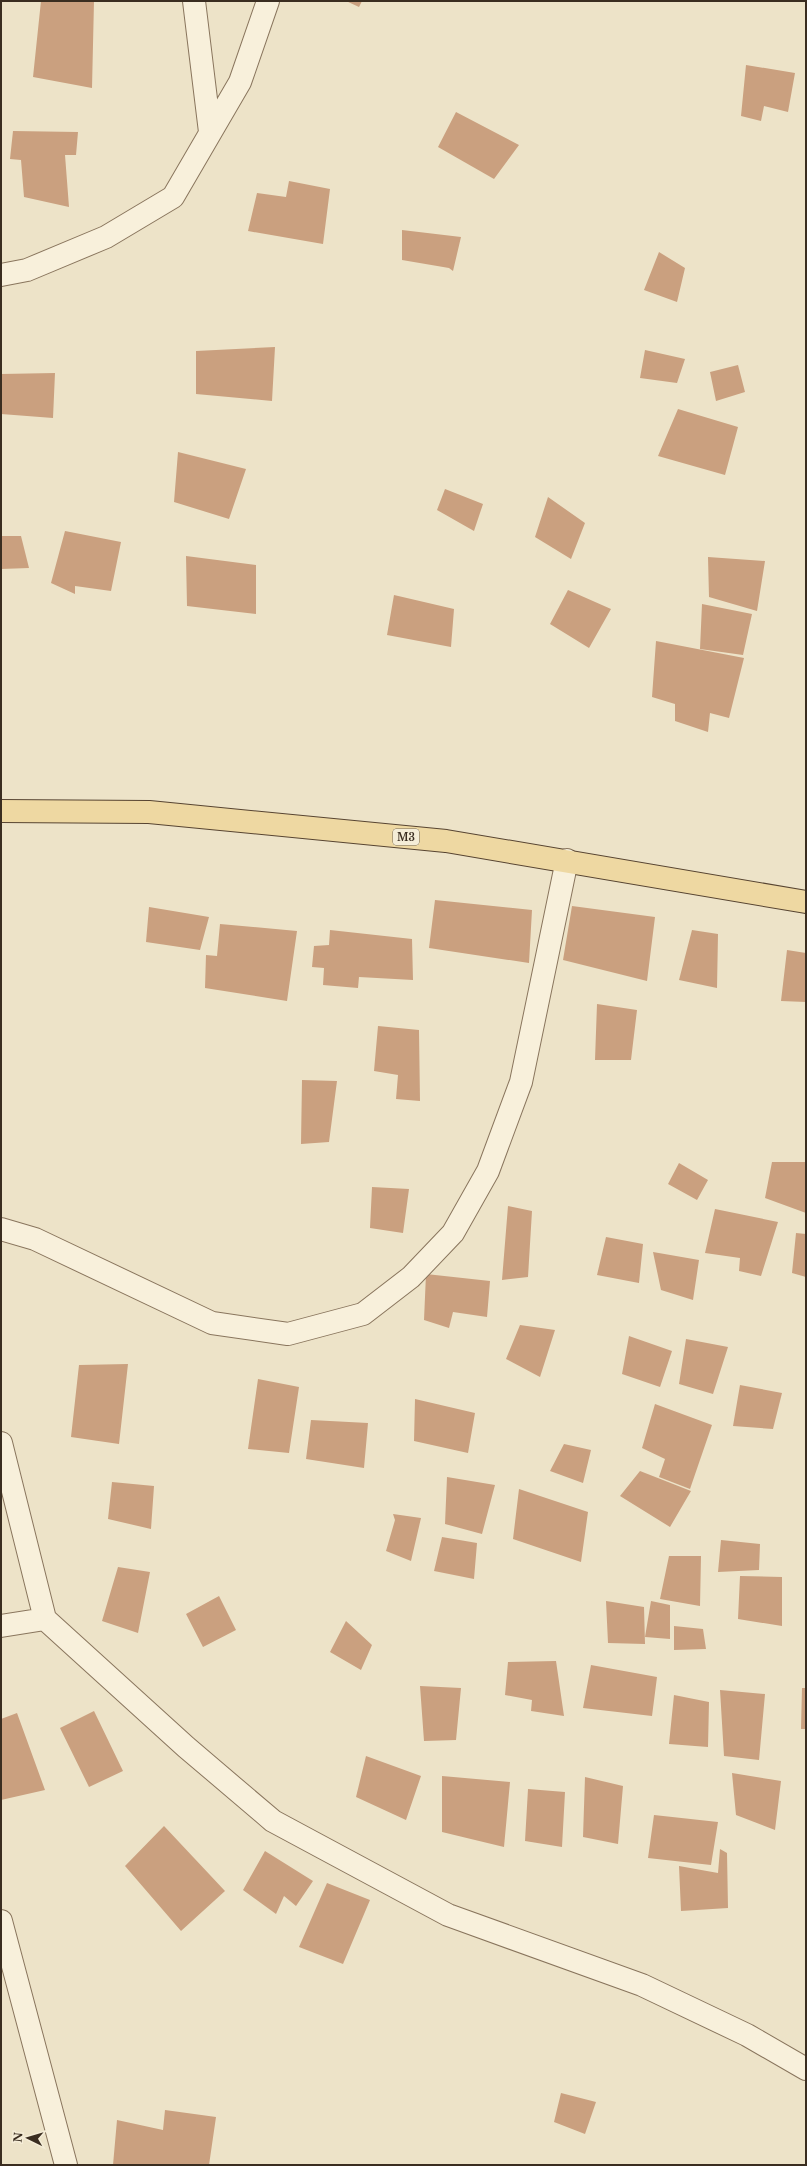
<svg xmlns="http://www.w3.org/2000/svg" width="807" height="2166" viewBox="0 0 807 2166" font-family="'Libre Baskerville',serif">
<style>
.building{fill:#caa07f}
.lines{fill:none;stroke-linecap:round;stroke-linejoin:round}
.minor-casing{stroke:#89755d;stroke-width:24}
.primary-casing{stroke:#574431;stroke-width:24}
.minor{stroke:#f8f0db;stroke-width:22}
.primary{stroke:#eed8a2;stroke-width:22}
.labels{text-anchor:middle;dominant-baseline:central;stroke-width:3;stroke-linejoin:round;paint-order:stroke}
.shield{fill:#f5edd7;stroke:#726757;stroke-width:1}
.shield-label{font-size:10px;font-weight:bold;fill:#3a2d20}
</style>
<rect width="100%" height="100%" fill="#ede3c8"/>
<!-- building -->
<path class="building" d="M41,1H94L92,88L33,77Z
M346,1H362L359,7Z
M746,65L795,73L788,112L764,106L761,121L741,116Z
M456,112L519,145L494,179L438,147Z
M13,131L78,132L76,155H65L69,207L24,197L21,160L10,159Z
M289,181L330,189L323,244L248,231L257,193L286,197Z
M402,230L461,237L453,271L449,268L402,260Z
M659,252L685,268L677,302L644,290Z
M275,347L272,401L196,394V351Z
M645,350L685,359L677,383L640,378Z
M738,365L745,392L716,401L710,372Z
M55,373L53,418L1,414V374Z
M678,409L738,427L725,475L658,456Z
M178,452L246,469L229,519L174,502Z
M445,489L483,504L474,531L437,510Z
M548,497L585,523L571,559L535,537Z
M65,531L121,542L111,591L75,586V594L51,583Z
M1,536H21L29,568L1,569Z
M186,556L256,565V614L187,606Z
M708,557L765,561L757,611L709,597Z
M568,590L611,609L589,648L550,624Z
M394,595L454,609L451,647L387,635Z
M702,604L752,614L743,655L700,649Z
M656,641L744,658L729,718L710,713L708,732L675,721V704L652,697Z
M435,900L532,910L529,963L429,948Z
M572,906L655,917L647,981L563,960Z
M149,907L209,917L200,950L146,942Z
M220,924L297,931L287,1001L205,988L206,955L217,956Z
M330,930L412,939L413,980L359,977L358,988L323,985L324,968L312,967L314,946L329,945Z
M692,930L718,934L717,988L679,980Z
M787,950L806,953V1002L781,1001Z
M597,1004L637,1010L631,1060H595Z
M378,1026L419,1030L420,1101L396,1099L398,1075L374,1071Z
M302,1080L337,1081L329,1142L301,1144Z
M772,1162H806V1213L765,1198Z
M679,1163L708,1180L697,1200L668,1184Z
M372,1187L409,1189L403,1233L370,1228Z
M508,1206L532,1211L528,1277L502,1280Z
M715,1209L778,1222L761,1276L739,1271L740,1258L705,1253Z
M796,1233L806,1234V1277L792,1273Z
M606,1237L643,1244L639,1283L597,1275Z
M653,1252L699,1260L693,1300L661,1290Z
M426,1274L490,1281L487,1317L453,1312L449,1328L424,1320Z
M520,1325L555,1330L540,1377L506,1359Z
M629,1336L672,1351L660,1387L622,1374Z
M686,1339L728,1347L713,1394L679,1384Z
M128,1364L119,1444L71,1437L79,1365Z
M258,1379L299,1387L289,1453L248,1449Z
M740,1385L782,1393L773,1429L733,1426Z
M415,1399L475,1413L468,1453L414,1441Z
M655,1404L712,1425L690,1489L659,1477L665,1459L642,1448Z
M311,1420L368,1423L364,1468L306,1459Z
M564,1444L591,1450L583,1483L550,1471Z
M640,1471L691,1491L670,1527L620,1496Z
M447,1477L495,1485L482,1534L445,1524Z
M112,1482L154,1486L151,1529L108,1519Z
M519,1489L588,1512L581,1562L513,1539Z
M393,1514L421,1518L411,1561L386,1551L395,1520Z
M442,1537L477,1543L474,1579L434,1571Z
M721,1540L760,1544L759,1570L718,1572Z
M669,1556H701L700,1606L660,1599Z
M118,1567L150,1572L138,1633L102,1621Z
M740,1576L782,1577V1626L738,1619Z
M219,1596L236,1630L203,1647L186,1614Z
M606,1601L644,1607L645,1644L608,1643Z
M651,1601L670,1605V1639L645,1637Z
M346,1621L372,1645L361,1670L330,1652Z
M674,1626L703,1629L706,1649L674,1650Z
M556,1661L564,1716L531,1711L532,1700L505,1695L508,1662Z
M591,1665L657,1677L652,1716L583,1708Z
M420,1686L461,1688L456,1740L424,1741Z
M802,1688H806V1729H801Z
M720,1690L765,1694L759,1760L724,1756Z
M674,1695L709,1702L708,1747L669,1744Z
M94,1711L123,1771L89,1787L60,1728Z
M17,1713L45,1790L1,1800V1719Z
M366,1756L421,1776L406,1820L356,1797Z
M732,1773L781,1781L775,1830L736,1815Z
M442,1776L510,1782L504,1847L442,1832Z
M585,1777L623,1786L618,1844L583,1837Z
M528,1789L565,1792L562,1847L525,1841Z
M654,1815L718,1822L711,1865L648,1858Z
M164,1826L225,1891L181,1931L125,1866Z
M720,1849L727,1853L728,1908L681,1911L679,1866L718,1873Z
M265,1851L313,1881L296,1906L284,1896L276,1914L243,1890Z
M327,1883L370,1900L343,1964L299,1947Z
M561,2093L596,2102L585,2134L554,2122Z
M165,2110L216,2117L209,2165H113L117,2120L163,2130Z"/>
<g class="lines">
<defs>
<path id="minor" d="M194,1L210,132
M1,275L27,270L106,237L173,197L240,82L268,1
M1,1229L35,1239L212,1323L288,1334L363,1314L411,1277L453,1233L488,1171L521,1082L567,860
M1,1443L45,1619L186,1747L273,1821L448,1915L642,1985L747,2035L806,2069
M1,1626L45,1619
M1,1921L66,2165"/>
<path id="primary" d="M1,811L149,812L446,841L806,902"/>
</defs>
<!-- minor casing -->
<use href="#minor" class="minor-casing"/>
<!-- primary casing -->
<use href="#primary" class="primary-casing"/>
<!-- minor -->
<use href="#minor" class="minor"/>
<!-- primary -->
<use href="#primary" class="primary"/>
</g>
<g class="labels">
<!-- shield labels -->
<rect class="shield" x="393" y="829" width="26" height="16" rx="3"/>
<g class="shield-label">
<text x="406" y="837">M3</text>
</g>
</g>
<!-- border -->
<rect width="807" height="2166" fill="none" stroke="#3a2d20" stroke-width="4"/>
<!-- north arrow -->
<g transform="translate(28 2138) rotate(275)" stroke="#f5edd7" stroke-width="3" paint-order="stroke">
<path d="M0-3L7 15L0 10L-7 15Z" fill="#3a2d20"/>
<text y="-6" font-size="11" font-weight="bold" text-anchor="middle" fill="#3a2d20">N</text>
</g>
</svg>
